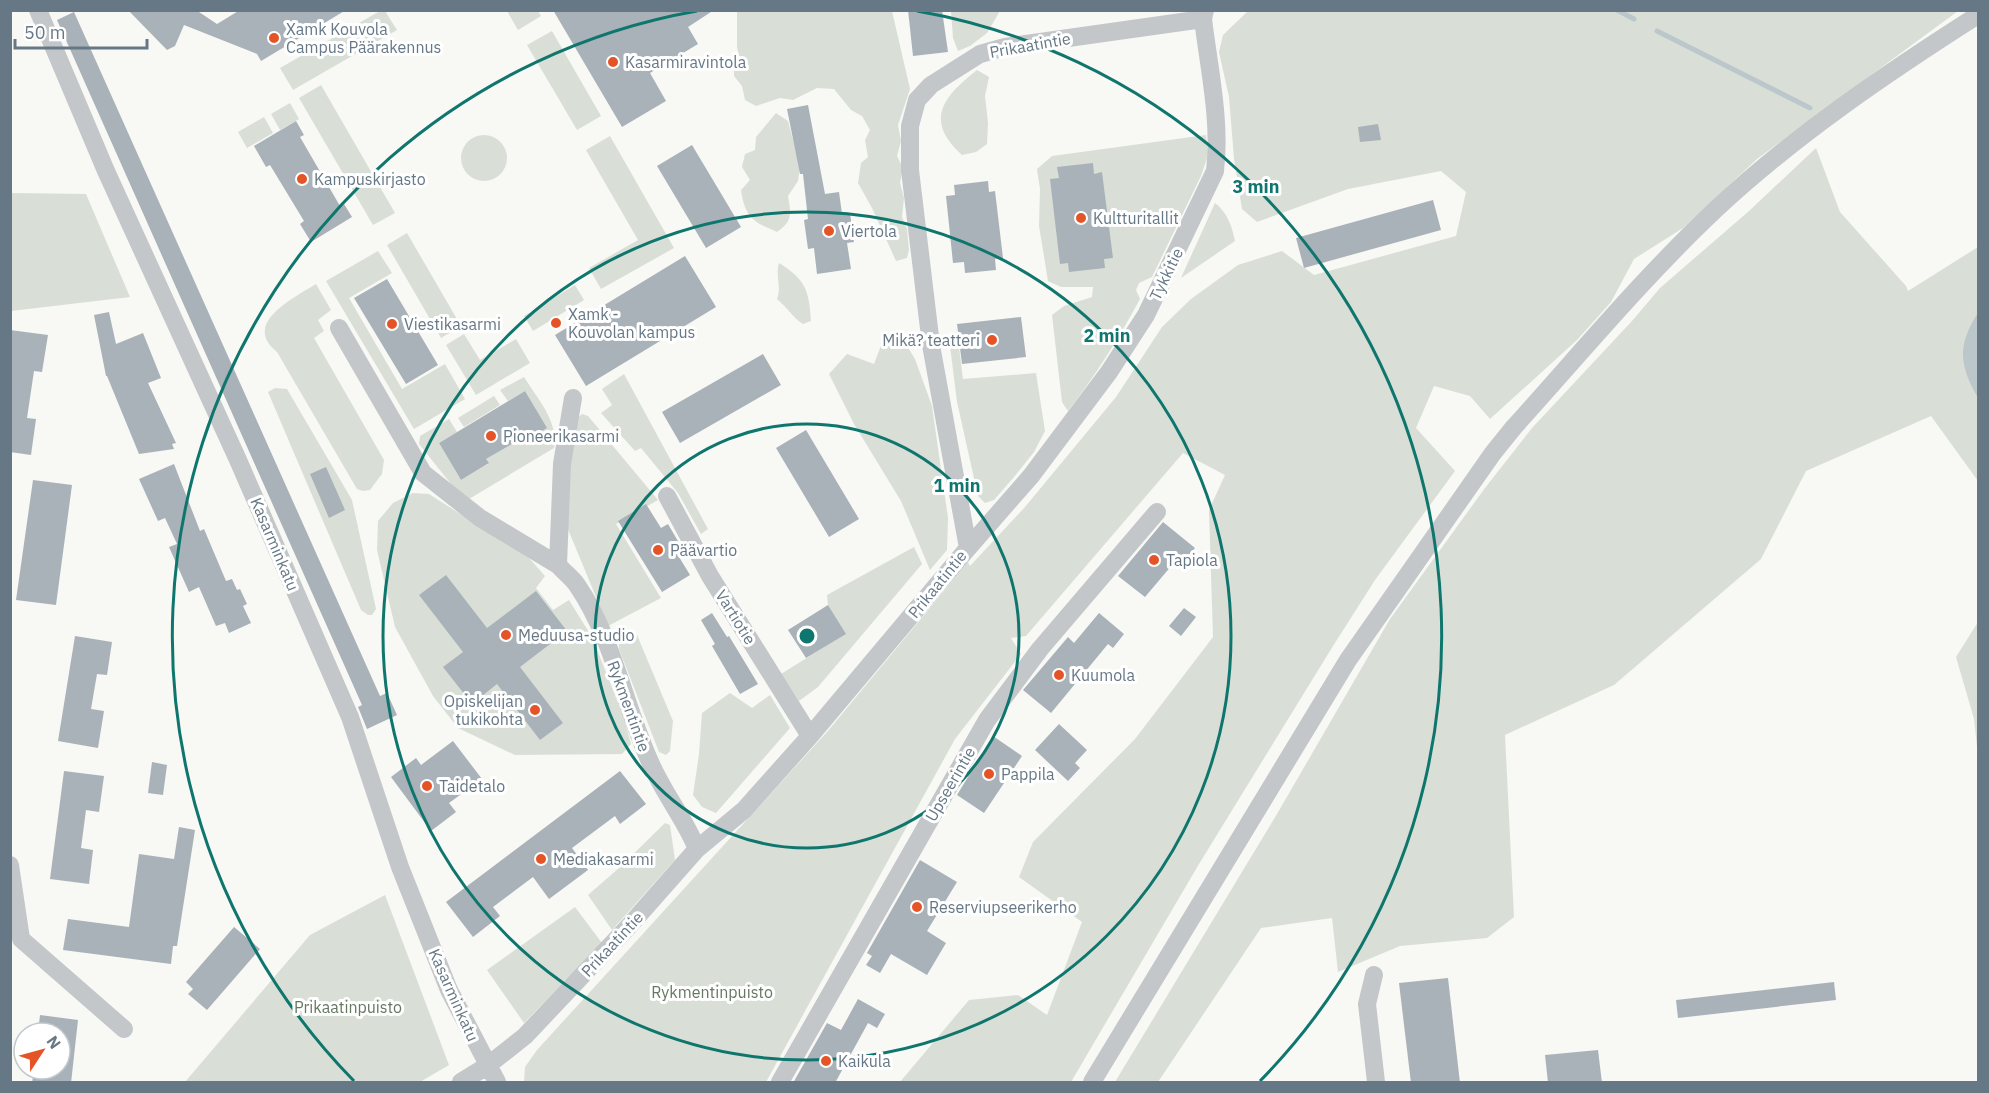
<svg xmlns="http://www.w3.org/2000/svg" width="1989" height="1093" viewBox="0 0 1989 1093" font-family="'IBM Plex Sans',sans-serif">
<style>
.green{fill:#d9dfd6}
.water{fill:#bbc7cb}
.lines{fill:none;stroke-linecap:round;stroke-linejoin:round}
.stream{stroke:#bbc7cb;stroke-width:5}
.building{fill:#a9b2b8}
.street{stroke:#c3c7ca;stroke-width:18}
.ring{fill:none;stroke:#0f766e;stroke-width:3}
.poi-dot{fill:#e55427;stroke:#fff;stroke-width:2}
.labels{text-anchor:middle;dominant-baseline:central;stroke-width:6;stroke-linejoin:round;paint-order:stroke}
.poi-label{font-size:16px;fill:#667886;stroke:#fff;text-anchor:start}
.street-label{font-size:16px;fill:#667886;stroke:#fff}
.park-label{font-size:16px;fill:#667861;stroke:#fff}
.centre{fill:#0f766e;stroke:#fff;stroke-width:3}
.ring-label{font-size:18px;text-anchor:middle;font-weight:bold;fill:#0f766e;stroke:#fff;stroke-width:6;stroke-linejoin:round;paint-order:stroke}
</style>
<rect width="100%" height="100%" fill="#f8f8f5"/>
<!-- green -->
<path class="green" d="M380,11H385L397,30L293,90L280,68Z
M507,11H538L541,16L518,30Z
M737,11H892L910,89L898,125L901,141L897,156L903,168L900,183L904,198L902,217L907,229L909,250L907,258L896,261L872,208L858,183L861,163L868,157L865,140L870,130L862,116L851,110L834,89L817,88L793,100L780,98L756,106L745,100L742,86L734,76V65L740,61L737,47Z
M951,11V10L1000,11L987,33L970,46L958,51L953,38Z
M1248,11H1958L1757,159L1683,228L1634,259L1611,302L1577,340L1490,419L1470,396L1434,386L1416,428L1455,471L1375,580L1333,646L1199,864L1071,1082H900L969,1000L1018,995L1047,1015L1082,922L1019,877L1033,842L1135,739L1213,637L1209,510L1225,475L1183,453L1026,636L1011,638L1021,654L955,739L766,1082H524L525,1067L537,1050L827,732L968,562L970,566L1025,507L1116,397L1162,327L1191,299L1238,265L1282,251L1314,275L1456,236L1466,192L1441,171L1348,189L1257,222L1242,209L1234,159L1229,97L1219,52L1223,35Z
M552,31L601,116L577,130L527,45Z
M977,70L989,77L985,96L988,123L987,144L976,152L962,155C923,120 944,96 977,70Z
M321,85L395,213L373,225L299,98Z
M290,103L299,119L280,130L271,114Z
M776,113L788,121L800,167L798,181L788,196C791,214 793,221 777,232C753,222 745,217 741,190L750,180L742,167L745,154L755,150L756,137Z
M264,117L273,133L247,148L238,132Z
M461 158a23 23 0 1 1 46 0a23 23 0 1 1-46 0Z
M1206,135L1208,155L1201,176L1152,277L1139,283L1136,290L1140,299C1119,338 1095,376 1068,411L1062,402L1052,315L1064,306L1092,297L1093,287H1061L1048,281L1039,226L1040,189L1037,169L1052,156Z
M610,136L674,248L601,289L589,268L638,240L586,150Z
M1816,148L1840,212L1906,286L1908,291L1978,247V481L1931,416L1806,471L1761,559L1614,685L1505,735L1514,917L1487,938L1400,946L1338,972L1332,918L1261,928L1158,1082H1115L1277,814L1390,619L1485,488L1532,428L1632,321L1660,288L1749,211Z
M11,193L86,194L130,297L11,311Z
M1215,203C1227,212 1232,226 1235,241L1181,278Z
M407,233L461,326L441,338L387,245Z
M378,251L392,273L349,298L402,389L445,364L465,399L414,429L326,281Z
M779,263C806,280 809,290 811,321L803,324C793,318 787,307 777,299C782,286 775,278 779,263Z
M316,284L331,310L318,320L324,331L314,338L384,460L382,474L370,490L363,491L357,489L277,352C241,323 294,298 316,284Z
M575,285L584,300L533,331L524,316Z
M898,331L915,359L932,406L948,518L947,550L930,570L901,501L854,424L829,374L847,354L874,364L882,343L890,332Z
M957,331L963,379L1036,373L1045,431L1034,452L1014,477L994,500L985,503L978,496L957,402L950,346Z
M464,334L480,360L516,339L530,363L476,395L446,345Z
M624,374L708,529L701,534L678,493L641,448L635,451L601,413L612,405L602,389Z
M524,377C537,398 559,422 554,448L469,499L451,484L419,444L420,436L449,419L457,432L439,443L461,480L488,464L486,459L519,440L521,443L546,428L525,391L508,401L500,390Z
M275,388L287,389L352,500L376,609L372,615H368L361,610L268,392Z
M494,396L500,405L464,427L458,418Z
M582,414L588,416L658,500L616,524L661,598L608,626L565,522L573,422Z
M413,493L429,494L529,558L545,576L536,588L553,610L569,600L592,637L623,715L631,744L622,754L515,755L458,728L433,696L395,627L377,550L378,521L393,503Z
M914,547L922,564L818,687L799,701L781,674L845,634L828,605L827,595Z
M1978,622V756L1974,719L1956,657Z
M627,633L637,635L673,721L670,751L666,755L659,752L619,649V640Z
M730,693L752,708L770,695L790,728L716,813L702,807L693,795L699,754L702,713Z
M665,823L670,825L675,860L612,930L588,895L619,868Z
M385,895L449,1065L420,1082H185L310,935Z
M575,907L602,943L524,1023L487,970Z"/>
<!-- water -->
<path class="water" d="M1978,313V398C1959,365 1957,345 1978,313Z"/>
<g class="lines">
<!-- stream -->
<path class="stream" d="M1617,10L1634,19
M1657,31L1810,108"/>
</g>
<!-- building -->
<path class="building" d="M128,10H196L217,24L240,10H346L261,61L257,54L184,25L175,46L167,50Z
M553,10H714L688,27L698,44L650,73L666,101L622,127Z
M908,10H942L948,52L913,56Z
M74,12L380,696L387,693L397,715L367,729L358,707L362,705L57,20Z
M808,105L825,194L839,192L842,214L850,213L854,242L847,243L851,269L817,274L814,248L808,249L804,220L808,219L803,174H800L787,109Z
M296,121L304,135L300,137L340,206L344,204L352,217L311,242L300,224L304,221L270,165L266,167L254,146Z
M1378,124L1381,140L1360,142L1358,127Z
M692,145L741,227L706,248L657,166Z
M1093,163L1094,174L1102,172L1113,258L1104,259L1105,268L1069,272L1068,263L1060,264L1050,179L1059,178L1057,167Z
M988,181L989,192L995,191L1003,258L995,259L996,270L965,273L964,262L953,263L946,196L955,195L954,185Z
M1433,200L1441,230L1304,268L1296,238Z
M685,256L716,307L586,386L555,335Z
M387,279L438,365L406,384L354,298Z
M109,312L116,344L143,333L161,378L148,383L176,443L172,444L174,449L139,454L107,376H106L94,315Z
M1021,317L1026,357L962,364L957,324Z
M10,330L48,335L42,372L34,371L27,418L36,419L31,455L10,452Z
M763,354L781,385L680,443L662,412Z
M525,391L547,428L521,443L519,440L486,459L489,463L461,480L439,443Z
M806,430L859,519L829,537L776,448Z
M174,464L200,531L204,529L226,581L232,579L237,590L240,589L247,604L243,606L251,623L229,633L225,623L216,626L199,587L189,592L169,547L177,544L165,518L158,521L139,479Z
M326,467L345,510L329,518L310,474Z
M33,480L72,485L56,605L16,600Z
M646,504L661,528L668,524L682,548L676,552L690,575L662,592L618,521Z
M1163,522L1195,548L1183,562L1178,558L1145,597L1118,576Z
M446,575L487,628L536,591L567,631L520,667L563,723L540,740L497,684L472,704L443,667L463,652L419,595Z
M828,605L846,634L806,658L788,630Z
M1184,608L1196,617L1181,636L1169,626Z
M712,613L727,637L729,636L758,684L740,694L712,646L715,644L701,620Z
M1099,613L1124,634L1113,648L1108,644L1051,713L1023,690L1068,637L1074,643Z
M75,636L112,642L107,675L97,674L91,709L104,711L98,748L58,741Z
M1059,724L1087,750L1075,763L1080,768L1068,781L1035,750Z
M993,736L1022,756L984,813L957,795Z
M453,741L482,779L449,803L456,812L431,831L391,777L416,758L421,765Z
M152,762L167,765L163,795L148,793Z
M64,771L104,776L99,812L86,810L81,848L93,850L89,884L50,879Z
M620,771L646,804L620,824L615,816L572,848L588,870L549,899L533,877L493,907L500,916L473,937L446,902Z
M179,827L195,830L177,946H173L171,964L63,950L68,919L129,927L139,854L174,859Z
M920,860L957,882L927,931L946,943L927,975L891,954L880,973L866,965L872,956L867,953Z
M234,927L260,949L207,1010L188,994L193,989L186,982Z
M1448,978L1460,1083H1411L1399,983Z
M1834,982L1836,1000L1678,1018L1676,1000Z
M858,999L885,1014L877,1028L868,1023L835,1083H793L827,1023L841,1030Z
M40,1015L78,1020L71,1083H32L34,1069H60V1033H38Z
M1598,1050L1602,1083H1548L1545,1055Z"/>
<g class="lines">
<!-- street -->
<path class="street" d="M38,10L106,171L238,460L350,717L400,867L449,990L497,1082
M339,328L423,473L480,518L558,565L562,464L573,398
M667,496L710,576L810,736
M968,548L1031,476L1109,372L1146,315L1215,171C1221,121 1209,69 1203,19L1205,10
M558,565C564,572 572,578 577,585C614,639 624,706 651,764C664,794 685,819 697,849
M10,865L21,939
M21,939L124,1029
M1374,975L1367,1004L1376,1082
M461,1082L487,1066L525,1036L629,926L697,849L744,810L810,736L968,548L931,345L910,170V126L917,100L931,85L980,54L1005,47L1203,19
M780,1082L987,720L1040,649L1157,512
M1092,1082L1348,660L1493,453L1514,427C1580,354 1643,278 1715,210C1794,136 1887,73 1978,15"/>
</g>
<!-- distance rings -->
<g class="ring">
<circle cx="807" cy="636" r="212"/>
<circle cx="807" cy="636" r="424"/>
<path d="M354 1081A635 635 0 0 1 697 11M917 11A635 635 0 0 1 1260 1081"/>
</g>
<!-- markers -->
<g class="poi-dot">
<circle cx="274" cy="38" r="6"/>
<circle cx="613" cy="62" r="6"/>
<circle cx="302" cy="179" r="6"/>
<circle cx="1081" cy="218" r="6"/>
<circle cx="829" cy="231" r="6"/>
<circle cx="556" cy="323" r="6"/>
<circle cx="392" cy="324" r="6"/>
<circle cx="992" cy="340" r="6"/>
<circle cx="491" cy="436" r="6"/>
<circle cx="658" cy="550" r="6"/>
<circle cx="1154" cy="560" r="6"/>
<circle cx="506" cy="635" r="6"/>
<circle cx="1059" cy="675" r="6"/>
<circle cx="535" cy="710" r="6"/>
<circle cx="989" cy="774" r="6"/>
<circle cx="427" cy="786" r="6"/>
<circle cx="541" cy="859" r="6"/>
<circle cx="917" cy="907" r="6"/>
<circle cx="826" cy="1061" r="6"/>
</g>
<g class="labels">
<!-- poi labels -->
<g class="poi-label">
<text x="286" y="29">Xamk Kouvola<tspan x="286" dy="18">Campus Päärakennus</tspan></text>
<text x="625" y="62">Kasarmiravintola</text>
<text x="314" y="179">Kampuskirjasto</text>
<text x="1093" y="218">Kultturitallit</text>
<text x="841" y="231">Viertola</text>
<text x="568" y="314">Xamk -<tspan x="568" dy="18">Kouvolan kampus</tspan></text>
<text x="404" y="324">Viestikasarmi</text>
<text x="980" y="340" text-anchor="end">Mikä? teatteri</text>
<text x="503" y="436">Pioneerikasarmi</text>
<text x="670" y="550">Päävartio</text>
<text x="1166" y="560">Tapiola</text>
<text x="518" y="635">Meduusa-studio</text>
<text x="1071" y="675">Kuumola</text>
<text x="523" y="701" text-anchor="end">Opiskelijan<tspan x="523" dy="18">tukikohta</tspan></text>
<text x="1001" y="774">Pappila</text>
<text x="439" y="786">Taidetalo</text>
<text x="553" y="859">Mediakasarmi</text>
<text x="929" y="907">Reserviupseerikerho</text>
<text x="838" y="1061">Kaikula</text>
</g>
<!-- street labels -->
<g class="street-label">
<text transform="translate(1030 45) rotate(-10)">Prikaatintie</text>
<text transform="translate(1166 274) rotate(-64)">Tykkitie</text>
<text transform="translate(275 544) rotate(67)">Kasarminkatu</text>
<text transform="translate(937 584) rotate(-51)">Prikaatintie</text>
<text transform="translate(736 617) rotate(58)">Vartiotie</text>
<text transform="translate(629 706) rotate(70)">Rykmentintie</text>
<text transform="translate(950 784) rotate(-60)">Upseerintie</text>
<text transform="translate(612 944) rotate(-47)">Prikaatintie</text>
<text transform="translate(454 995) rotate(66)">Kasarminkatu</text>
</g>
<!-- park labels -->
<g class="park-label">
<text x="712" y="992">Rykmentinpuisto</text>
<text x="348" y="1007">Prikaatinpuisto</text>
</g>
</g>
<circle cx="807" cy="636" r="9" class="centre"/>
<g class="ring-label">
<text x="1256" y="193">3 min</text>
<text x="1107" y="342">2 min</text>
<text x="957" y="492">1 min</text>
</g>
<!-- border -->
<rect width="1989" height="1093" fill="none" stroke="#667886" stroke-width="24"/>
<!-- north arrow -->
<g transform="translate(42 1051) rotate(54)"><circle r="28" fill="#ffffff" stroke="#c2c9cf" stroke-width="1.5"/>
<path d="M0-4.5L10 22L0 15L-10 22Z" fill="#e55427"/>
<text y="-9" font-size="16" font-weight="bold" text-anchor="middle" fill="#667886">N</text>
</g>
<!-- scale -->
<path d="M15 39v9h132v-9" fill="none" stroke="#667886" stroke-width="3"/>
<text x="24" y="39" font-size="18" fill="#667886" stroke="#ffffff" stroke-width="4.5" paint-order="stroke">50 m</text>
</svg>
